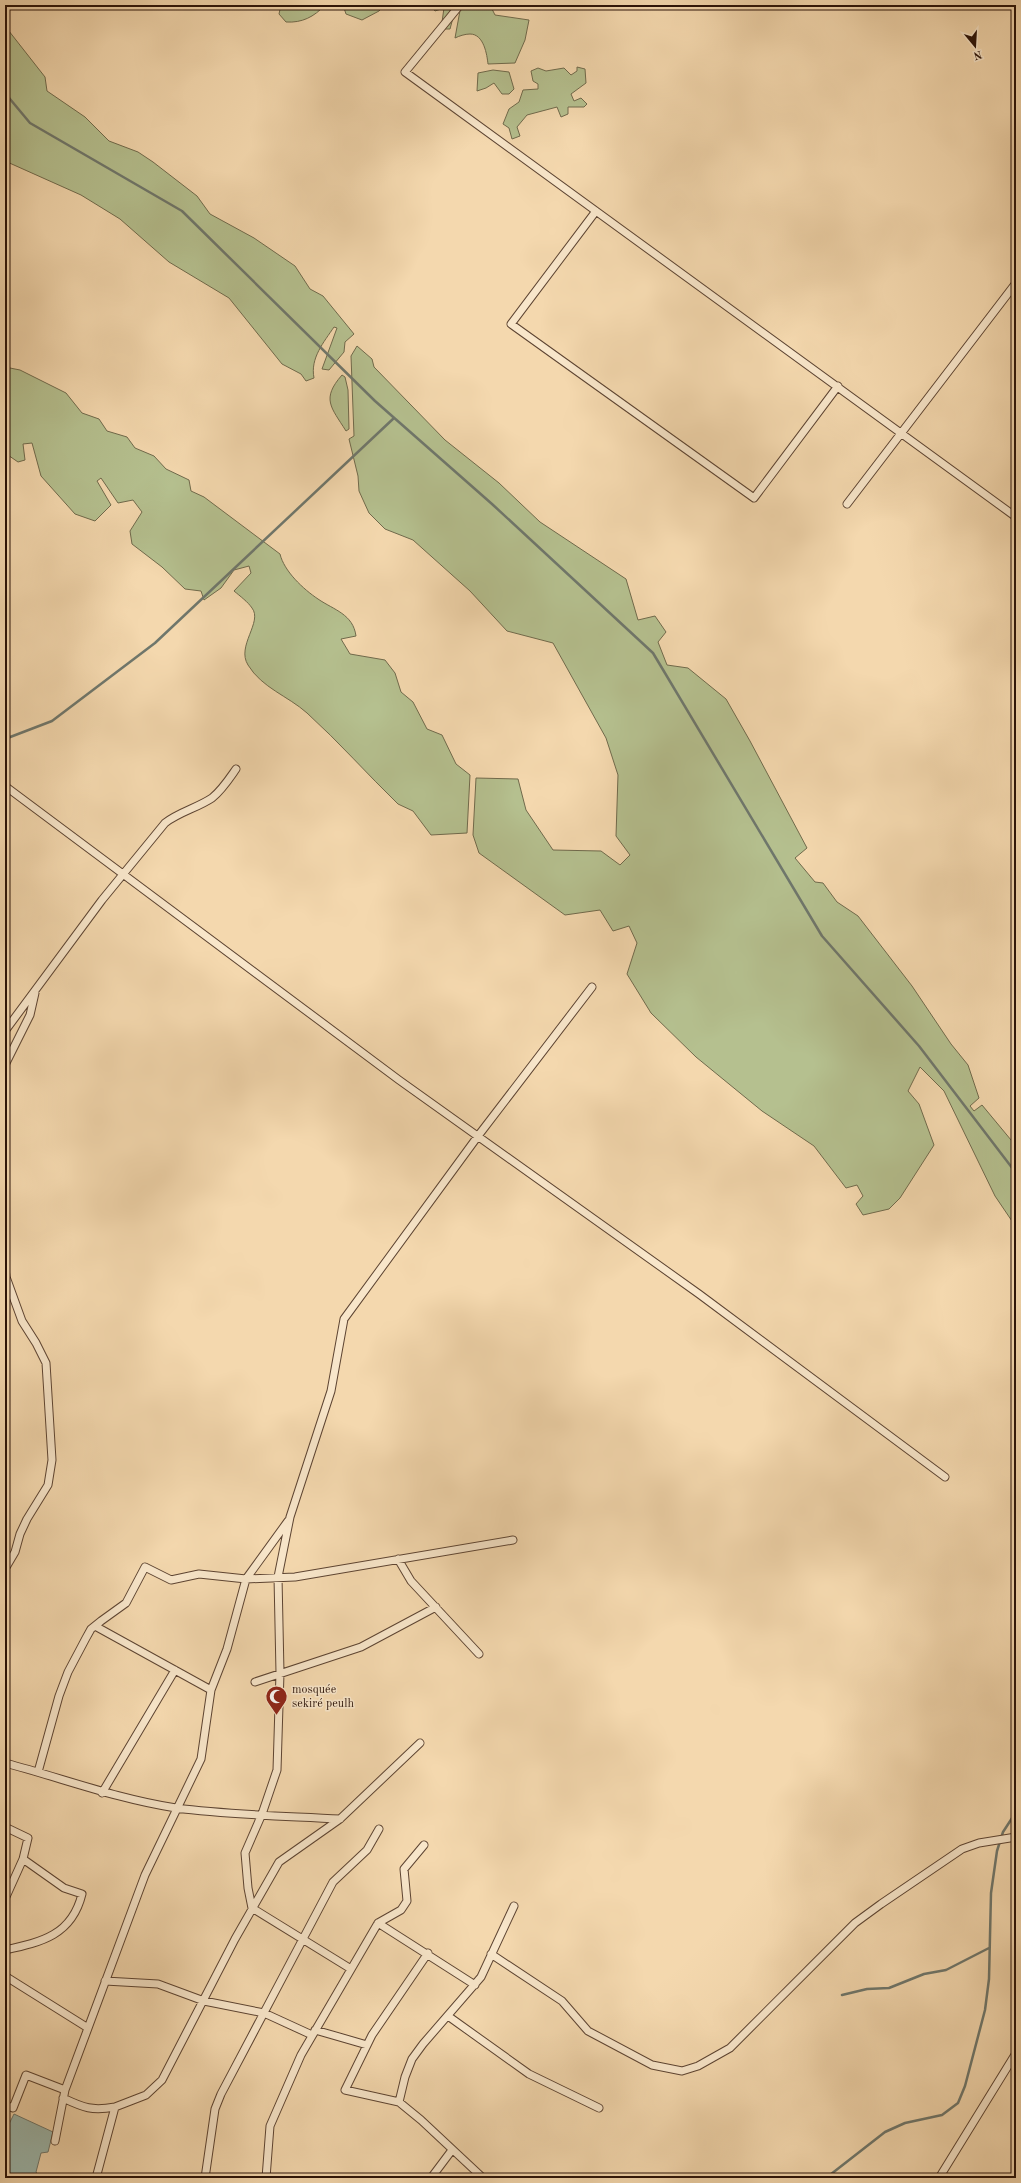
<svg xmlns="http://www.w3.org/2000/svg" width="1021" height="2183" viewBox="0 0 1021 2183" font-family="'Old Standard TT',serif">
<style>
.green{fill:#b5c08f;stroke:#706a4c}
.water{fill:#9cb9af;stroke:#6f776c}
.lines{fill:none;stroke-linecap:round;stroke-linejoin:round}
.stream{stroke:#6f776c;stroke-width:2.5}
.street-casing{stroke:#5d4432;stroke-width:9}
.street{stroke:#f8e6ca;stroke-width:7}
.labels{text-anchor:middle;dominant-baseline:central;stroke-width:3;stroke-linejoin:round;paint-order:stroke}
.poi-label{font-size:12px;fill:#2b1308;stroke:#f8e6ca;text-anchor:start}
</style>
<rect width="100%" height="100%" fill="#f4d8ae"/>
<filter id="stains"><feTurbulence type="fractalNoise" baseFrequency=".005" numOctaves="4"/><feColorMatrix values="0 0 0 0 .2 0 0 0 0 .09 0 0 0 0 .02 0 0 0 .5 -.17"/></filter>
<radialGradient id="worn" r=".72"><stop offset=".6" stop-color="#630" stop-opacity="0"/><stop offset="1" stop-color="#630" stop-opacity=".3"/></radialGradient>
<!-- green -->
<path class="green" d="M281,5H325C314,17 302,23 286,22L279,14Z
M343,5H385L379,11L362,20L346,14Z
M430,5H451L450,11L454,14L450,29H441L444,8L435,11Z
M461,5H490L495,15L529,20L525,40L515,63L488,64C487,55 484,34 470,34C465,34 459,36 455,38Z
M5,26L45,77L47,91L85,117L109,141L138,152L153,162L197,196L210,214L254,238L295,266L310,289L323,296L354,334L345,342L344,352L329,370L322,369L337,328L334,327C324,342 310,358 314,378L306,381L301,374L282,364L229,298L169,262L120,219L81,195L5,161Z
M577,67L585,69L586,83L571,94L574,101L581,98L587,104L584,107H568V114L561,117L557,107L527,115L517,127L520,136L512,139L509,128L503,124L509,109L519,102L523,90L538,89V84L533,81L531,71L538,68L546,71L564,68L571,75L577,71Z
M493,70L509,72L514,89L509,94H502L494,83L486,88L477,91L478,73Z
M357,346L372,359L374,367L445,440L499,483L540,522L626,579L638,620L655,616L666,632L658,642L667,665L688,668L726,699L750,741L807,848L795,858L815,882L823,883L837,902L858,916L912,986L951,1044L968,1065L979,1098L970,1106L974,1111L982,1105L1016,1146V1227L995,1196L944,1091L920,1067L908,1091L919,1104L934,1145L900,1198L889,1209L863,1215L856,1204L863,1196L857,1185L846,1188L814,1146L762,1111L696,1057L651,1013L627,974L637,943L629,926L613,931L600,910L565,915L479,853L473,835L476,778L518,779L526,810L553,850L601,851L620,865L630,855L616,836L618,775L606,738L553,643L507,631L470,591L413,540L385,529L369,513L359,491L358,476L349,439L354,436L351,356Z
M5,367L20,370L66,393L82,413L99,419L107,431L127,437L135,448L154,456L166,469L189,480L191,491L204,497L280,554C284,571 303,589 318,599C334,610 353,614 356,636L341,639L350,654L385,660L395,673L401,692L413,702L427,729L442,735L456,764L470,775L467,833L431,835L413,811L398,804C367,774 339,742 307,713C288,696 262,688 248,665C236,646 263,622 252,608C248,602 240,596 234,591L251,573L249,566L234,570L221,588L204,600L201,591L185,589L162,567L132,544L130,531L142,512L133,500L118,503L101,478L97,481L111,505L95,521L75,514L41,476L32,443L23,444L25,460L18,462L5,453Z
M342,375L345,377L348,390L349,429L346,431C331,407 321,399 342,375Z"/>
<!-- water -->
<path class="water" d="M14,2114L53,2132L48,2152L41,2153L36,2172L40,2178H5V2132Z"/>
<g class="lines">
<!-- stream -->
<path class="stream" d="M5,93L30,123L182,211L375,401L492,504L653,653L822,936L919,1046L1016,1173
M5,739L52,721L155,643L394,418
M842,1995L867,1989L889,1988L924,1974L946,1970L989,1948
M826,2178L885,2132L905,2123L942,2115L958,2103L965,2086L985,2010L989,1979L991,1893L997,1851L1003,1832L1016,1812"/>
<defs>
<path id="street" d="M460,5L405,72L1016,517
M596,211L511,324L754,498L838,386
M847,504L1016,283
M5,786L399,1080L699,1294L945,1477
M5,1031L102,900L165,823C179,812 197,808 212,798C222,790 229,779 236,769
M5,1065L30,1015L35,993
M5,1268L6,1277L22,1321L36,1343L46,1363L52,1460L48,1485L27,1519L20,1534L15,1552L5,1569
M398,1559L411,1581L479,1654
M95,1626L211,1690
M255,1682L361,1647L436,1607
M5,1763C62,1778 117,1799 176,1808C229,1815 287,1816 340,1819
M38,1772L59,1696L68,1672L86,1638L91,1629L101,1621L126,1603L145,1567L171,1580L199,1574L246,1579L295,1577L513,1540
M102,1793L175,1670
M5,1827L28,1838L23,1859L5,1899
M378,1923L475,1985
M5,1950C42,1942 72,1935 82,1894L64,1888L23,1859
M428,1953L372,2035L345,2090L399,2102L421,2120L483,2178
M491,1954L562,2001L588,2031L652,2065L682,2071L698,2066L730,2048L855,1923L881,1904L962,1849L979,1843L1016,1837
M351,1969L252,1908L248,1888L245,1853L262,1814L277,1770L280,1673L278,1577L290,1517L331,1391L344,1319L478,1136L592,987
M5,1976L88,2028
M105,1981L158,1984L204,2001L264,2013L312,2035
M448,2016L529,2074L599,2108
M315,2030L367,2045
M63,2098C84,2108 92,2111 115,2107
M399,2102L405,2077L412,2059L423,2044L481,1977L514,1906
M5,2105L13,2108L26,2075L65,2090
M55,2141L65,2090L145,1875L201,1759L211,1690L227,1649L246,1579L288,1521
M96,2178L115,2107L146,2095L162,2080L235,1939L279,1862L340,1819L420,1743
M205,2178L215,2109L221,2094L333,1882L367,1850L379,1829
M266,2178L270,2126L301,2055L378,1923L401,1910L407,1901L404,1869L424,1845
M431,2178L452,2150
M939,2178L1016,2053"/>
</defs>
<!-- street casing -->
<use href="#street" class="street-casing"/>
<!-- street -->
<use href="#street" class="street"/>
</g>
<!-- icons -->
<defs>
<symbol id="mosque-pin" viewBox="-11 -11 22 30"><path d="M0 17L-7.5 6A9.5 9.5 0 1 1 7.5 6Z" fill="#8f2418" stroke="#f8e6ca"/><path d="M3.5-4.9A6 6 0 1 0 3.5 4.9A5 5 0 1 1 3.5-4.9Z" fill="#fff"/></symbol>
</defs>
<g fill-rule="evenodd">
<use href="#mosque-pin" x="264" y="1684" width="25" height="34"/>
</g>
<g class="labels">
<!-- poi labels -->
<g class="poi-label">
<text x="292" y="1690">mosquée<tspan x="292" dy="14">sekiré peulh</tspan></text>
</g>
</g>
<!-- margin -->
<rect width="1021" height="2183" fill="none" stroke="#f4d8ae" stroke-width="20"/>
<rect x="6" y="6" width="1009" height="2171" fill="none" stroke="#2b1308" stroke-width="2"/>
<rect x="10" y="10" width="1001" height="2163" fill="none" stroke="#2b1308"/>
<!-- north arrow -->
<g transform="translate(975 46) rotate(162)" stroke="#f8e6ca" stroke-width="3" paint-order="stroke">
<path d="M0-3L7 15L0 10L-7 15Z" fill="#2b1308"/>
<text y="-6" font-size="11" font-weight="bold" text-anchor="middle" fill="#2b1308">N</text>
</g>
<rect width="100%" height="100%" filter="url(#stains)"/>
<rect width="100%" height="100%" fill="url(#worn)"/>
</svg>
